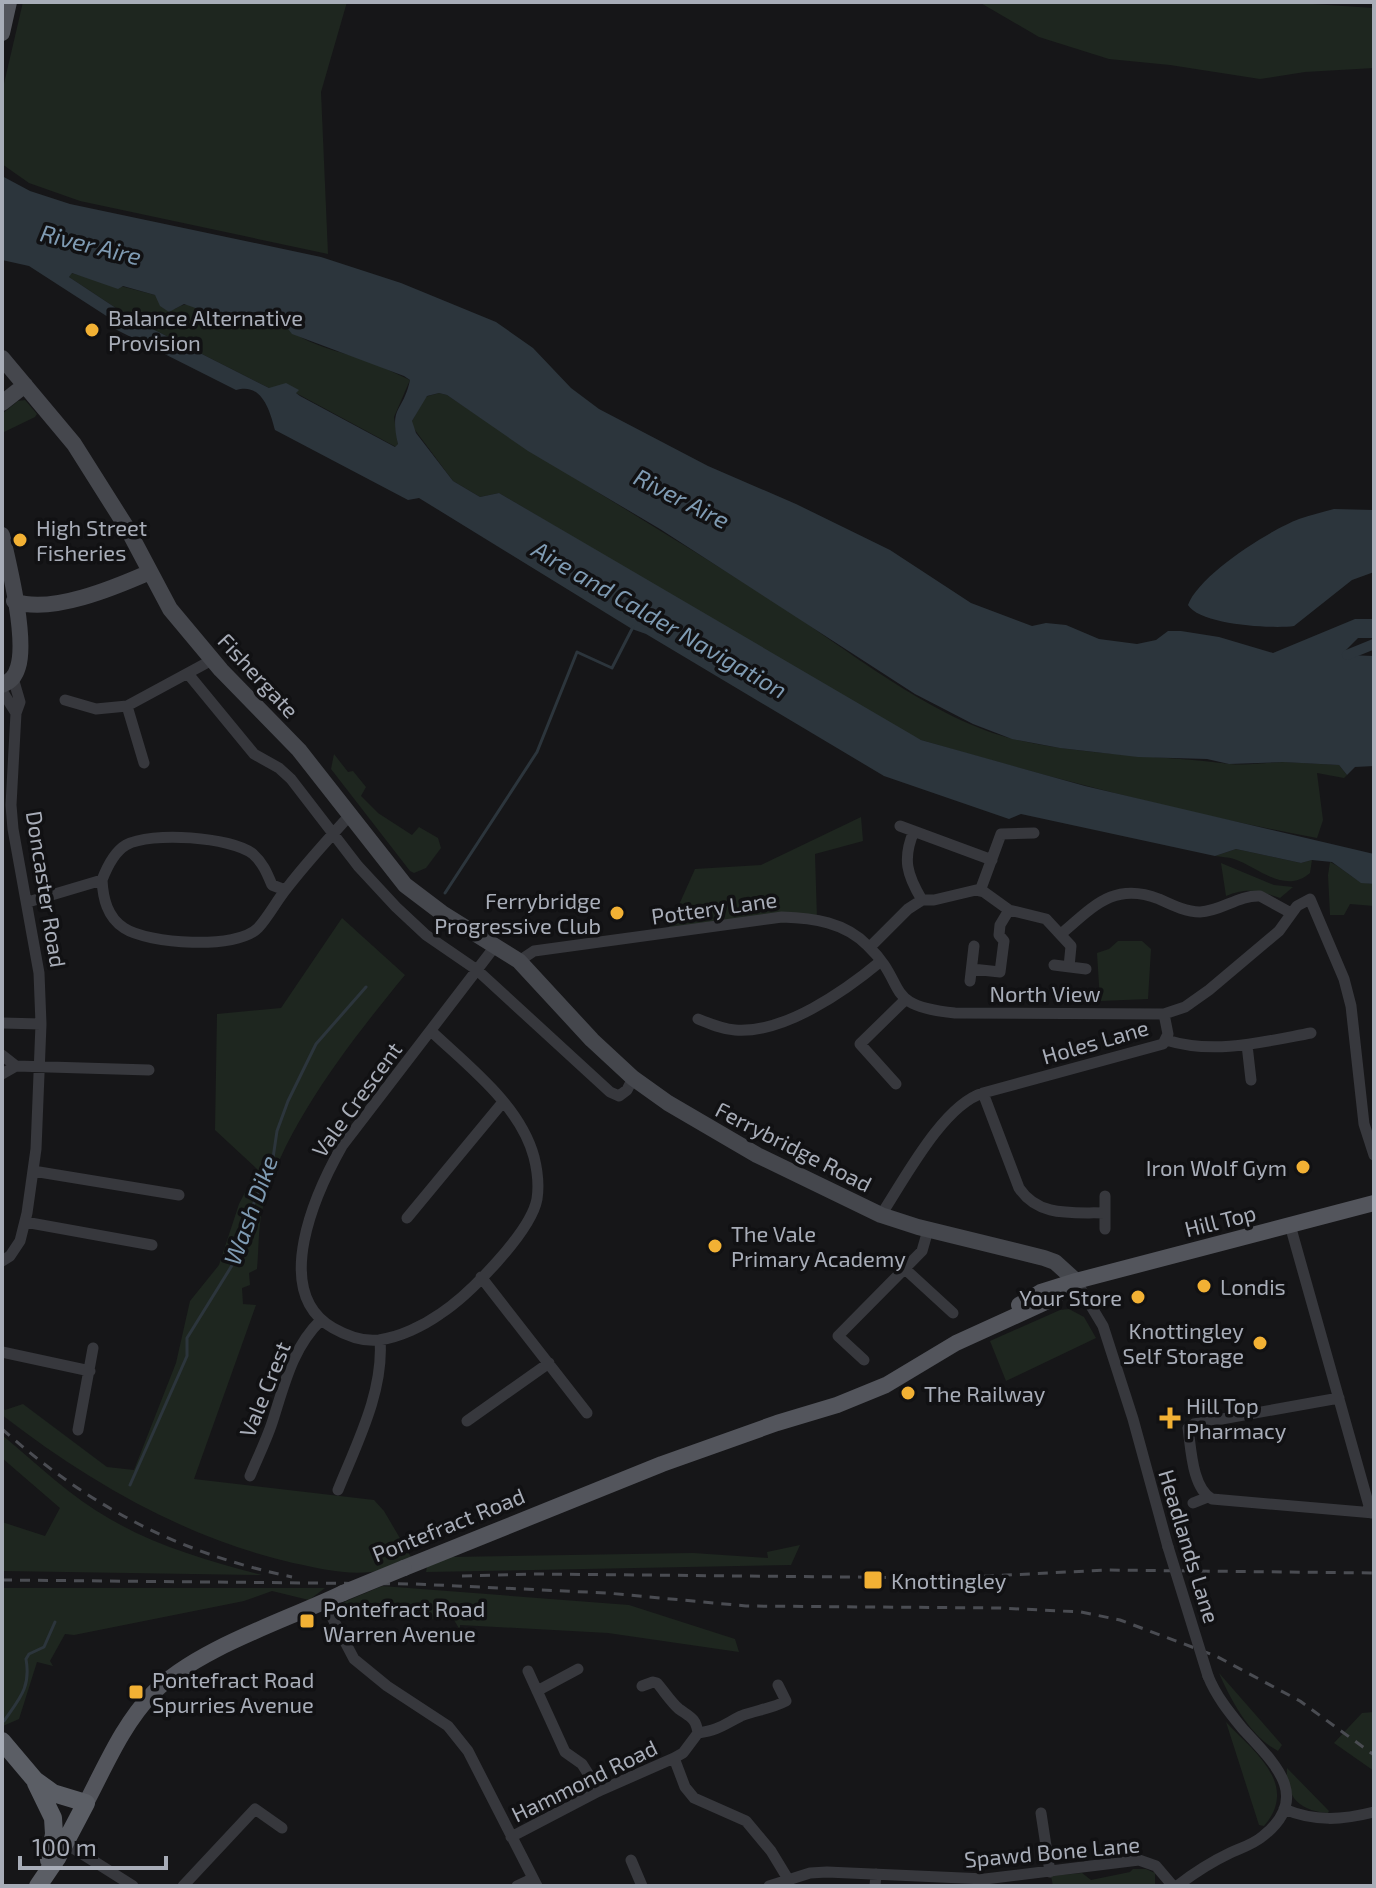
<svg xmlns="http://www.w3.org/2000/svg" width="1376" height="1888" viewBox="0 0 1376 1888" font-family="'Exo 2',sans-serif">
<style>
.green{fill:#1e261f}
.water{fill:#2c353c;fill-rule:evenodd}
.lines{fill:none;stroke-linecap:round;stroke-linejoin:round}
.stream{stroke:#2c353c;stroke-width:3}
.canal{stroke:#2c353c;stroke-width:10}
.minor{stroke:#37383d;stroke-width:11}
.secondary{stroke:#45474d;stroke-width:16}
.primary{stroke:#53555c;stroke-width:16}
.trunk{stroke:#5b5e65;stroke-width:18}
.rail{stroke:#4a4c52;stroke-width:3;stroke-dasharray:10 8;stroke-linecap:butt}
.minor-bridge{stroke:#37383d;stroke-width:11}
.primary-bridge{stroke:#53555c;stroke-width:16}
.poi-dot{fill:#f2b134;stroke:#111113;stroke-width:3}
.labels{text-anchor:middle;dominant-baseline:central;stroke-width:7;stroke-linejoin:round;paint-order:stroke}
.poi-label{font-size:22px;fill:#a8adb8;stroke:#111113;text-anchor:start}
.street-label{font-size:22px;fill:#a8adb8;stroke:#111113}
.water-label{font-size:24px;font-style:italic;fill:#7f9bb3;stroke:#111113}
</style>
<rect width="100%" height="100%" fill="#161618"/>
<!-- green -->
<path class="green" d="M23,2H347L321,92L328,254L80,201L29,183L2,164V92Z
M979,2H1282L1374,8V68L1305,72L1260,79L1170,65L1109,59L1039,37Z
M71,273L155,295L175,309C195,294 221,322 243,324C255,325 270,322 283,321C294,343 346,353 369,361C383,367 396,374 410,380L394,417L398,444L396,447L296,393L269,388L131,318L69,277Z
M439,393L447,395C557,470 672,536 784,608C850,652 937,721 1014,739C1085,756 1159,755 1230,764C1248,766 1267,762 1285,762C1303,763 1321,764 1339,765L1347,775L1344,778L1317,773L1323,820L1317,838C1183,813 1052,778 921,740L896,729L499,493L480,497L453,481L412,426V421L425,397Z
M25,400L37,414L35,417L2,433V414L18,401Z
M334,754L348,772L353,771L366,787L361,796L378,813L412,835L419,827L438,838L441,848L426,868L414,873L410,871L331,769Z
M861,817L863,841L815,854L817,919L666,934L695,869L761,865Z
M1236,849L1301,863L1312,860L1310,873C1285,895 1258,867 1234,859C1228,857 1221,857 1215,856Z
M1330,862C1346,869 1355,884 1374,884V906L1350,904L1344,915H1330L1328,875Z
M1221,863L1274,885L1293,887L1280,898C1259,891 1248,887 1226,896Z
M342,918L405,975C354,1037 282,1128 263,1207C258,1226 259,1249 257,1269L249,1273L250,1285L242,1288L243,1304L256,1305L194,1479L374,1500L384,1511L411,1557C399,1562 384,1571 371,1572C345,1575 318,1568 293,1563C185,1538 89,1482 2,1415V1407L5,1410L23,1404L107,1467L134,1470L176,1363L190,1301L219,1265L239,1204L257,1169L215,1130L217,1014L281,1008Z
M1118,941H1142L1151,949L1148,999L1100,1001L1097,953L1109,949Z
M1069,1309L1084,1317L1096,1338L1006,1381L990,1341L1060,1310Z
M2,1435C37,1464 71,1497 110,1519C158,1547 209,1561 262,1575L2,1571V1522L45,1536L60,1508L2,1458Z
M800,1545L791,1565L426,1572L427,1567L451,1557L693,1553L768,1558L767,1552Z
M382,1586L629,1605L735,1639L739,1652L608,1633L460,1625V1630L454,1620L339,1613L337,1605Z
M2,1588H325L309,1600L272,1591L244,1601L74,1635L65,1634L50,1661L53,1666L37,1662L19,1719L3,1726Z
M1219,1673L1282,1745L1278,1751C1251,1737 1231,1701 1219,1673Z
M1374,1712V1771L1334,1743L1362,1713Z
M1226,1722C1253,1751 1300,1784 1264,1826L1259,1825Z
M1287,1768L1329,1811L1328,1813C1300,1811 1285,1797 1287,1768Z
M1133,1869H1146L1155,1873V1886H1053L1051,1876L1082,1873L1091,1880L1130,1872Z"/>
<!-- water -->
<path class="water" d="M2,176L30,191L70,204L321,257L401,283L496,322L533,348L571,388L599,409L708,466L796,504L890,550L971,603L1032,626L1046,623L1066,625L1099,639L1137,644L1156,640L1168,631H1181L1219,637L1273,653L1355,619H1374V638H1358L1346,650L1347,655L1374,656V766L1355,767L1347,775L1339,765L1283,762L1229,764L1207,759L1138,757L1060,748L1012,739L973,724L915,694L660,529L528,451L447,395L439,393L427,396L412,421L416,433L453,481L480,497L499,493L921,740L1085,786L1374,854V884L1361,883L1332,862L1312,860L1301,863L1236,849L1215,856L1021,814L1009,819L884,776L646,634L632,629L419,498L408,500L275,430C270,411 262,382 236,390L109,326L108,317L29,266L2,260ZM72,273L118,289L123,286L155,295L160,306L169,312L184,304L241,324L282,321L292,334L404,376L410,380C403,413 389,405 398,444L395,447L300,396L296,393L299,390L286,383L269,388L131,318L69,277Z
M1334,509L1374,510V572L1352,580L1294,626C1273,629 1200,625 1188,605C1199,575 1268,531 1299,519C1310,515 1323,512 1334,509Z"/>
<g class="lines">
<!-- stream -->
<path class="stream" d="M445,893L537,752L577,652L612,668L633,627
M130,1485L187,1356V1338L236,1259L248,1217L273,1158L277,1131L288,1101L316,1044L366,987
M4,1721C20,1698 31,1687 26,1659L29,1654L44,1647L55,1622"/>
<!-- canal -->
<path class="canal" d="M1347,655L1374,644"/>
<!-- minor -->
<path class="minor" d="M189,675L254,754L279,768L291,779L358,866L396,907L426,935L477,970L610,1092L619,1096L627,1090L633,1078
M2,691L16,713
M65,700L96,709L127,706L212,660
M127,706L144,763
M900,826L992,860
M914,831C902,859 907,875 922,900
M102,880C107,867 114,852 126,845C151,831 231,837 253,854C263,863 267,873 272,885L285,890
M980,891L1001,834L1034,833
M28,902L102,880C103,898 107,917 124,928C148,944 237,950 258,928C269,916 277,900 287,888C307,862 329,838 351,814
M1061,934C1093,907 1114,881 1159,899C1172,905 1186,912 1200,912C1222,911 1238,895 1260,896L1291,913
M870,947L908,909L922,900H934L976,890L984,892L1009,910L1046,919L1071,946L1069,967
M519,961L534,951L782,917C813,918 845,922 868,946C909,985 881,1006 955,1013L1164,1014L1185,1007L1209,990L1279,931L1297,906L1310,899L1344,979L1351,1006L1364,1124L1374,1155
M1054,965L1086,969
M972,969L1000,972L1004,941L999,935L1000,925L1009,910
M970,981L974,946
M698,1019C710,1024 722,1029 735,1030C784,1034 845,991 881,961
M2,1023L41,1024
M431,1031C468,1066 520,1105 534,1157C537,1169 539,1186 537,1199C531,1232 469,1295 440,1314C423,1326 400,1337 379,1340C362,1342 347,1336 333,1328C270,1292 316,1192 342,1146L496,945
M1166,1040C1214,1055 1263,1042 1311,1033
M1247,1045L1251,1080
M2,1055L16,1066
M2,1074L16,1066L149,1070
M896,1084L860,1044L905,1000
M983,1093L1019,1188C1039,1218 1073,1212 1105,1213
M33,1171L179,1195
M1105,1196V1229
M881,1215C904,1180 943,1105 983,1093L1163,1044L1168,1034L1164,1014
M407,1218L503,1102
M25,1222L152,1245
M1290,1225L1371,1513
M2,1261L10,1256L20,1241L27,1213L36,1149L41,1024L39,973L13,829L11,805L16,713L20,702L13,678
M905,1269L953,1313
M481,1277L587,1413
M1076,1281L1103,1326L1133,1419L1168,1547
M2,1352L90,1371
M864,1360L838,1336L922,1251L928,1230
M1339,1398L1194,1424L1188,1428C1191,1448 1192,1488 1212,1499L1374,1513
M467,1421L549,1363
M78,1430L93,1348
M250,1476C257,1459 266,1441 272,1423C284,1386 292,1348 321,1320
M338,1490C357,1443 384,1391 380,1340
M1193,1503L1208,1497
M324,1602L354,1659L387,1686L448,1726L468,1751L537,1886
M528,1671L565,1752L582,1764L599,1791
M642,1686L653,1682L657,1683C664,1691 671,1702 679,1709C690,1717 696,1718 698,1733L683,1753L674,1758L685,1787L694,1798L746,1821L771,1851L788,1879
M537,1691L578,1669
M698,1733C719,1730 723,1725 741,1716C756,1710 771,1709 786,1701L778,1685
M1284,1809C1315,1822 1342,1820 1374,1812
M1041,1813L1050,1872
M511,1837L599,1791L674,1758
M65,1843L133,1886
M631,1860L642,1886
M183,1886L255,1809L282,1828
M517,1886L532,1879
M769,1886L810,1873L827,1872L985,1879L1139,1860L1156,1866L1173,1886
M875,1886L876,1874
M1177,1886C1194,1873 1211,1862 1230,1853C1241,1848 1254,1844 1263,1836C1314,1796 1271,1760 1242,1728C1229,1712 1216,1696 1208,1676"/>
<!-- secondary -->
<path class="secondary" d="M2,358L74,444L127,528L170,609L221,670L299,750L405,885L442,913L519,961L592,1040L633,1078L668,1103L757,1155L881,1215L918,1227L1044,1258L1055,1262L1076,1281
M2,403L25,385
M2,535C9,565 27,638 18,667C15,677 11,681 2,685
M14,601C50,615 116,587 150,572"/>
<!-- primary -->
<path class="primary" d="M2,33L9,2
M1019,1305L1041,1292L1076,1281L1374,1203
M404,1568L662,1464L777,1423L837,1405L886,1385L956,1343L1048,1301L1076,1281
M86,1803C106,1765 123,1724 153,1693C197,1648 285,1621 343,1593"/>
<!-- trunk -->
<path class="trunk" d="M2,1741L35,1780L53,1793L86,1803L57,1858L38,1886
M36,1783L53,1818L54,1834L49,1860"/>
<!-- rail -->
<path class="rail" d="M2,1429C90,1507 178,1553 292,1577
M462,1576L538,1574L948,1578L1108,1570L1374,1573
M2,1580L415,1584L607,1593L746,1606L999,1608L1081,1612L1120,1620L1216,1656L1300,1701L1374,1755"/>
<!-- minor-bridge -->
<path class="minor-bridge" d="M1168,1547L1208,1676"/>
<!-- primary-bridge -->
<path class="primary-bridge" d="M343,1593L404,1568"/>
</g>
<!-- markers -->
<g class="poi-dot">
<circle cx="92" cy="330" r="8"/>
<circle cx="20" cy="540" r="8"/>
<circle cx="617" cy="913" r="8"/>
<circle cx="1303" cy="1167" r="8"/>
<circle cx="715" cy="1246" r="8"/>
<circle cx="1204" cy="1286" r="8"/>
<circle cx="1138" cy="1297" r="8"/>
<circle cx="1260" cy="1343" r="8"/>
<circle cx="908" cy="1393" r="8"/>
<path d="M1166 1406h8v8h8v8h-8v8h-8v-8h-8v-8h8z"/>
<rect x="863" y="1570" width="20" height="20" rx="4"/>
<rect x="299" y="1613" width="16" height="16" rx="4"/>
<rect x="128" y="1684" width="16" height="16" rx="4"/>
</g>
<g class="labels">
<!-- poi labels -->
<g class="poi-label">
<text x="108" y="317">Balance Alternative<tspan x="108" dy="25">Provision</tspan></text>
<text x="36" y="527">High Street<tspan x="36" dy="25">Fisheries</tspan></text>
<text x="601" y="900" text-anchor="end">Ferrybridge<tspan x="601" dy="25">Progressive Club</tspan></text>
<text x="1287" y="1167" text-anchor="end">Iron Wolf Gym</text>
<text x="731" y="1233">The Vale<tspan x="731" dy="25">Primary Academy</tspan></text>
<text x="1220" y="1286">Londis</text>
<text x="1122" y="1297" text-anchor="end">Your Store</text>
<text x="1244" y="1330" text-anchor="end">Knottingley<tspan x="1244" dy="25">Self Storage</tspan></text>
<text x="924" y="1393">The Railway</text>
<text x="1186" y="1405">Hill Top<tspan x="1186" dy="25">Pharmacy</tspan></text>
<text x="891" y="1580">Knottingley</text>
<text x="323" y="1608">Pontefract Road<tspan x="323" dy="25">Warren Avenue</tspan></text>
<text x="152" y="1679">Pontefract Road<tspan x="152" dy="25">Spurries Avenue</tspan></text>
</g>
<!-- street labels -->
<g class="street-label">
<text transform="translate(259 675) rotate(47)">Fishergate</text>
<text transform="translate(47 889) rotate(81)">Doncaster Road</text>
<text transform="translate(714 907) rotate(-8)">Pottery Lane</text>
<text x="1045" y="993">North View</text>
<text transform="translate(1095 1041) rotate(-16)">Holes Lane</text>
<text transform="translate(356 1099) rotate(-54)">Vale Crescent</text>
<text transform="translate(794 1146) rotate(27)">Ferrybridge Road</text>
<text transform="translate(1220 1220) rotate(-14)">Hill Top</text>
<text transform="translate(264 1389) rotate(-68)">Vale Crest</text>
<text transform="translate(448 1524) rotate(-22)">Pontefract Road</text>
<text transform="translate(1190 1546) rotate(73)">Headlands Lane</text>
<text transform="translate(584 1780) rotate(-26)">Hammond Road</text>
<text transform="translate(1052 1851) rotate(-5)">Spawd Bone Lane</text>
</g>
<!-- water labels -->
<g class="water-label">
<text transform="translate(91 244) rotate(14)">River Aire</text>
<text transform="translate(682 498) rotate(27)">River Aire</text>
<text transform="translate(660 619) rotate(30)">Aire and Calder Navigation</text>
<text transform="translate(250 1210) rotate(-70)">Wash Dike</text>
</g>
</g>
<!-- border -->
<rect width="1376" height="1888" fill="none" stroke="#a8adb8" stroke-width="8"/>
<!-- scale -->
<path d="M20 1856v12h146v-12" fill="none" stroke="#a8adb8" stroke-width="4"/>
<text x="32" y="1856" font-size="24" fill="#a8adb8" stroke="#111113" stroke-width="6" paint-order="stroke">100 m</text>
</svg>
